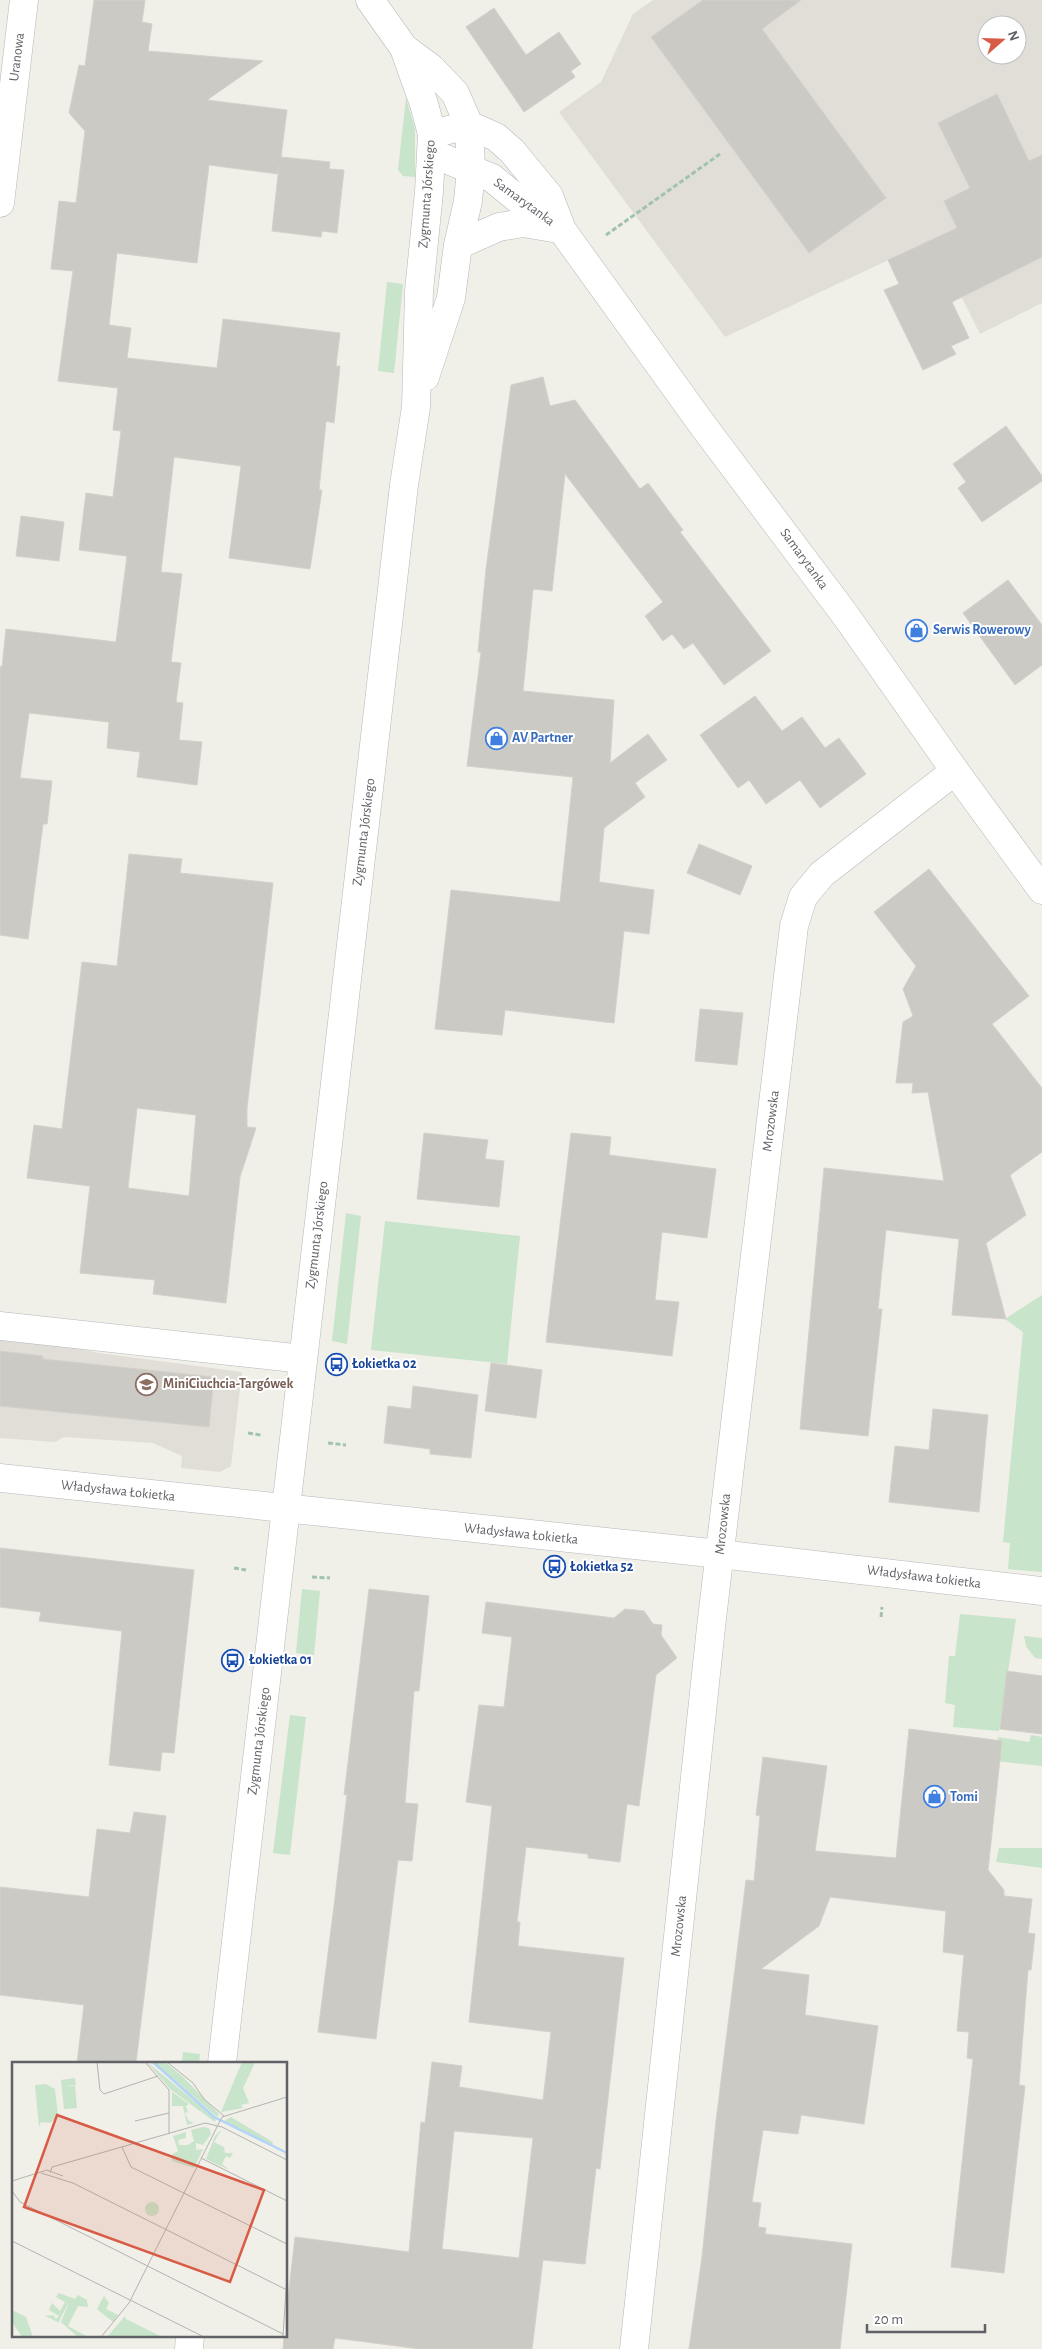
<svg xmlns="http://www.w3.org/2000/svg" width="1042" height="2349" viewBox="0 0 1042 2349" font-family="'Alegreya Sans',sans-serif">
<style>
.education{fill:#e0ded7;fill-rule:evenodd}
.green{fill:#c8e4ca}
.building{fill:#cccac5;stroke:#d4d1c7;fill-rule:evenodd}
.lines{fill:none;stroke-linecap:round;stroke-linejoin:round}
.minor-casing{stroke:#b5b7bb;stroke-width:29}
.path{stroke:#a1c3ac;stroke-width:3;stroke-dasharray:5 2.5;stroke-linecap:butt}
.minor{stroke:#fff;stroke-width:28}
.labels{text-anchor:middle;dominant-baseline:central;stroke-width:4;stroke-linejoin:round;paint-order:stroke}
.street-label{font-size:14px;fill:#606267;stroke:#fff}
.shop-label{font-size:14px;font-weight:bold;fill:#366cbe;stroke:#fff;text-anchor:start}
.transit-label{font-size:14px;font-weight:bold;fill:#164399;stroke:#fff;text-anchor:start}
.education-label{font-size:14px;font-weight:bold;fill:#785e54;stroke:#fff;text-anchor:start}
.inset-river{fill:none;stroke:#b2d4f6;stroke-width:2.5}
.inset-road{fill:none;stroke:#b2b3b0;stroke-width:1}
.view{fill:#d85b46;fill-opacity:0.15;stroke:#d85b46;stroke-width:2.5}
.inset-edge{fill:none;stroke:#606267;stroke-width:2.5}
</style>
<rect width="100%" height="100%" fill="#f0efe8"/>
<!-- education -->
<path class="education" d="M653,0H1042V303L980,334L933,239L725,337L559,112L601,82L633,14ZM987,25H1017V55H987Z
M0,1337L43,1342L99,1353L242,1372L231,1466L220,1472L181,1468L182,1456L153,1443L64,1437L55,1442L0,1438Z"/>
<!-- green -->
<path class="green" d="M406,98L415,129V177L403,176L398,170Z
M387,282L403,284L394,373L378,371Z
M346,1213L361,1216L347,1344L332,1341Z
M385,1221L520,1236L507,1364L371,1350Z
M1042,1295V1572L1008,1569L1010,1543L1003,1542L1023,1332L1005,1319Z
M302,1589L320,1591L314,1655L296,1653Z
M960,1614L1016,1619L999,1731L953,1727L955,1705L945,1703L949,1656H955Z
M1024,1636L1042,1638V1659L1035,1658L1026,1646Z
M290,1715L306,1717L290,1855L273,1853Z
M1031,1735L1042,1737V1766L996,1761L998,1737L1029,1742Z
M999,1848H1042V1868L996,1862Z
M183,2052L200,2054L199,2063H182Z"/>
<!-- building -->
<path class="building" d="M94,0H145L142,22L152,24L148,51L263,61L207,100L287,110L281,157L330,162L329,169L344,170L337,233L322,231L321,237L272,231L279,166L278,174L209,165L197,263L117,253L109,325L131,328L127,358L217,368L223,319L340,333L336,366H340L334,423L326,421L319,490H322L310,569L229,558L241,466L174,457L161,572L182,574L171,662L181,663L176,702L183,703L179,740L202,742L197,785L137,777L140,752L107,748L109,722L29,713L20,778L52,781L47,824H43L28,939L0,935V666L2,667L6,629L116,642L127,556L79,550L86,493L113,497L121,431L113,430L118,388L58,381L73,271L51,269L59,201L76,203L85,131L69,113L79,65L85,66Z
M703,0H801L762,29L886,198L809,253L651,37Z
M494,8L526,55L559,32L581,64L571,71L575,77L524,112L466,27Z
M997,94L1029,161L1042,155V257L952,302L969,338L951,346L956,354L923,370L884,290L899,284L888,260L957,228L944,201L970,188L938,123Z
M543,377L550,406L575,400L640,489L648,483L683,530L680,532L771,651L724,685L693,643L684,649L672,634L663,641L645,616L663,602L565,474L552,591L533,589L523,691L614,700L610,763L648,734L667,760L635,783L645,797L604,828L599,882L654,890L649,934L624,931L614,1023L505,1010L502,1035L435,1029L451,890L560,902L573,777L467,766L481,652H478L486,569L511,385Z
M1006,426L1042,476V481L982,522L958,488L966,482L953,464Z
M21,516L64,522L59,561L16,556Z
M1008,580L1042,625V665L1015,685L963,613Z
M755,696L782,731L802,717L825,748L839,738L866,774L820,808L800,780L766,804L749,780L738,788L700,735Z
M699,844L752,866L740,895L687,873Z
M129,854L182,859L180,873L273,883L247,1108V1127L256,1128L240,1177L226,1303L153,1294L155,1280L80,1273L90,1186L27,1178L34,1125L62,1129L82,962L117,966ZM137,1108L196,1115L189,1196L128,1188Z
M929,869L1029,996L992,1024L1042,1088V1152L1010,1175L1026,1215L986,1243L1006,1319L952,1315L959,1239L886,1230L878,1309H882L868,1436L800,1429L824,1168L944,1181L928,1092L912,1093L913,1083H896L903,1022L913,1016L903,989L916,966L874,912Z
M700,1009L743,1013L737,1065L695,1061Z
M424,1133L488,1140L485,1159L504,1161L499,1207L417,1199Z
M571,1133L611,1137L609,1155L716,1169L707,1238L662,1232L655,1300L679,1302L672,1356L546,1342Z
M0,1351L43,1356V1359L214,1377L209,1427L0,1406Z
M491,1363L542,1370L536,1418L485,1411Z
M413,1386L478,1395L471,1458L430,1454V1449L384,1443L388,1406L411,1409Z
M933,1409L988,1415L979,1512L889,1502L895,1446L929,1450Z
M0,1548L194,1570L174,1753L162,1752L160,1771L109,1765L122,1631L39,1621L41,1612L0,1607Z
M369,1589L429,1596L419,1691H414L405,1803L418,1804L412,1861L398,1860L376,2039L318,2032L334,1906L347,1794L344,1795Z
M486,1602L614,1618L625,1609L644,1611L653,1624L662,1625L661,1635L677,1658L656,1675L639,1806L627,1804L620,1862L588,1858V1854L526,1847L517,1922H520L518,1946L624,1958L600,2169L596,2168L585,2264L543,2260L532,2349H420L335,2338L333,2349H283L284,2335H286V2315L295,2237L409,2252L421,2122L425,2123L432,2062L462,2066L459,2087L543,2100L551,2032L469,2022L492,1806L466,1802L479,1705L504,1707L512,1637L482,1633ZM454,2131L533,2138L519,2258L442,2249Z
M1007,1671L1042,1676V1734L1000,1729Z
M909,1729L1002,1741L988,1870L1004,1890V1896L1032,1899L1028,1933L1035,1934L1031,1970H1028L1019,2085L1025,2086L1004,2273L951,2267L973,2059L967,2058L969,2032L957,2031L964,1955L943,1952L946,1911L830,1897L819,1926L761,1969L809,1975L805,2015L878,2026L864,2124L801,2115L798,2134L763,2130L752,2202L761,2203L758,2227L766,2228L765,2234L852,2244L840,2349H689L702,2257L716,2121L746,1880L754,1881L760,1816L756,1815L763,1757L827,1766L815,1851L896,1858Z
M134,1812L166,1816L136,2063H77L84,2005L0,1995V1887L89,1897L97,1829L130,1833Z"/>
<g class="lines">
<defs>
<path id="minor" d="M370,0L404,48L431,68L455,93L469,125L471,169L468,201L458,245L451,298L425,377
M432,134L469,125L496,137L512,151L549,196L562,230L704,427L846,616L955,771L1042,890
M431,153L492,178L530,209L562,230
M0,203L24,0
M458,245L499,227L523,223L553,228
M0,1326L303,1359
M0,1478L720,1554L1042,1591
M222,2063L404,485L416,407L419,291L429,192L432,134L424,104L404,48
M189,2349L190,2335
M634,2349L711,1627L794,926L803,897L822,874L955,771"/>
</defs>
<!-- minor casing -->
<use href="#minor" class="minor-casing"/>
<!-- path -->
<path class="path" d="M606,235L720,154
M248,1433L261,1435
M328,1443L346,1445
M234,1568L246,1570
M312,1577L330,1578
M881,1617L882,1607"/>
<!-- minor -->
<use href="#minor" class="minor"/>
</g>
<!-- icons -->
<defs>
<symbol id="shop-ring" viewBox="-11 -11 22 22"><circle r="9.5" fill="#fff" stroke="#3f7fe0" stroke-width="1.5"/><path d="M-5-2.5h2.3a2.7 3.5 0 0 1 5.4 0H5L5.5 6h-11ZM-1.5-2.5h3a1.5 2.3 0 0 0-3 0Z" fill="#3f7fe0"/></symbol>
<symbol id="bus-ring" viewBox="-11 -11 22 22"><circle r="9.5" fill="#fff" stroke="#1a4fb4" stroke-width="1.5"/><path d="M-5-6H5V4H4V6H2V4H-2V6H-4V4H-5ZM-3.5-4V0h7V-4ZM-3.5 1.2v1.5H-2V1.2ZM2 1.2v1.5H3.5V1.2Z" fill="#1a4fb4"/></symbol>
<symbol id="school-ring" viewBox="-11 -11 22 22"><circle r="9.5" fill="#fff" stroke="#8d6e63" stroke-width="1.5"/><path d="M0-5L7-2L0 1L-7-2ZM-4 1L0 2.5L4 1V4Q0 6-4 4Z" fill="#8d6e63"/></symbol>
</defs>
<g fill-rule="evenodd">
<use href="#shop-ring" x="904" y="618" width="25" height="25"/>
<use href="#shop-ring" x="484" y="726" width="25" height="25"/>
<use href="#bus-ring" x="324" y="1352" width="25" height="25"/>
<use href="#school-ring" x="134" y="1372" width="25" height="25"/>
<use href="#bus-ring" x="542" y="1554" width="25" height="25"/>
<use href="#bus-ring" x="220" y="1648" width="25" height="25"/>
<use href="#shop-ring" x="922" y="1784" width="25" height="25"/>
</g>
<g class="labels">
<!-- street labels -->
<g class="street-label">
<text transform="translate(17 57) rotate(-83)">Uranowa</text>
<text transform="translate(427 194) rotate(-86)">Zygmunta Jórskiego</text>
<text transform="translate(524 202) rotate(36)">Samarytanka</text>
<text transform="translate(804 559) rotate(54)">Samarytanka</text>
<text transform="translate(364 832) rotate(-83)">Zygmunta Jórskiego</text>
<text transform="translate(771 1121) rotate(-83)">Mrozowska</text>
<text transform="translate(317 1235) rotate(-83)">Zygmunta Jórskiego</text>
<text transform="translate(118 1491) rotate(6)">Władysława Łokietka</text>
<text transform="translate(723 1524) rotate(-84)">Mrozowska</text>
<text transform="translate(521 1534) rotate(6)">Władysława Łokietka</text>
<text transform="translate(924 1577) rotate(7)">Władysława Łokietka</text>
<text transform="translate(259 1741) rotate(-83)">Zygmunta Jórskiego</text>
<text transform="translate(679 1926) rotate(-84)">Mrozowska</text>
</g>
<!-- shop labels -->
<g class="shop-label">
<text x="933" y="630">Serwis Rowerowy</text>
<text x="512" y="738">AV Partner</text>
<text x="950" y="1797">Tomi</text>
</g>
<!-- transit labels -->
<g class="transit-label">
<text x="352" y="1364">Łokietka 02</text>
<text x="570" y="1567">Łokietka 52</text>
<text x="249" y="1660">Łokietka 01</text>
</g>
<!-- education labels -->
<g class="education-label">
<text x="163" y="1384">MiniCiuchcia-Targówek</text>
</g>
</g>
<!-- overview -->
<g transform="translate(12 2062)">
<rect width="275" height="275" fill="#f0efe8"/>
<path d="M135,0L204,57L203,60L158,27ZM142,0H153L171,15L207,52L205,55ZM230,0H241L242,3L231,26L237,41L229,43L231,46L209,50ZM63,16L64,23L52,24H63L65,46L52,47L49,18ZM34,22L43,27L46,54L38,61L29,60L27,65L23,23ZM160,30L177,42L174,44L177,52L175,49L173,52L177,59L182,61L175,63L171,44H160ZM219,55L261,80L260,83L212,59ZM191,65L197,66L199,72L191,83L184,81V88L191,87L182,106L160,99L159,93L166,89L161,74L174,70V76L166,78L167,83H176L182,79L179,68ZM210,67L202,80L212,85L213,91H221L218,96L214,94L210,102L217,108L194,97L203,74ZM133 147a7 7 0 1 1 14 0a7 7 0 1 1-14 0ZM47,231L63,237L66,233L75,238L76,245L66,244L56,264L76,275H66L49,260L57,240L47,259L48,261L33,254L41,253L44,257L47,254L37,248L40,241L48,249L53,240L44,235ZM92,234L97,241L94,247L106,253L101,260L85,247ZM0,248L14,255L21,275H10L0,260ZM113,254L114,257L150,275H95Z" fill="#c8e4ca"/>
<path class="inset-river" d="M141,0L202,55L275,91"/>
<path class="inset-road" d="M85,0L88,28L92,32L146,14M133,0L157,28V72M155,0L181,21L192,37L212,54M123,59L157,51M110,85L119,105L275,182M189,96L275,139M29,111L61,121L275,228M38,111L40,105L47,103L193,61L210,65L275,98M0,119L35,108L51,114M0,129L8,140L271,272M0,179L192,275M271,274L275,213M89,275L117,241L210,55L275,35"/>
<path class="view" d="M45,53L252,128L218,220L12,145Z"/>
<rect width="275" height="275" class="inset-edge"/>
</g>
<!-- north arrow -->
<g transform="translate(1002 40) rotate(70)"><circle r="24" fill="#ffffff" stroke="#bfc0c2"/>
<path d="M0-4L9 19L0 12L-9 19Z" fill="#d85b46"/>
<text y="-8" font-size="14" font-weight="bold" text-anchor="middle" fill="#606267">N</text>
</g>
<!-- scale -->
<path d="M867 2324v8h118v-8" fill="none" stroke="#606267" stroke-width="2.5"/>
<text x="874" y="2324" font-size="15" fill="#606267" stroke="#ffffff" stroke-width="4" paint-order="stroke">20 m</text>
</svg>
